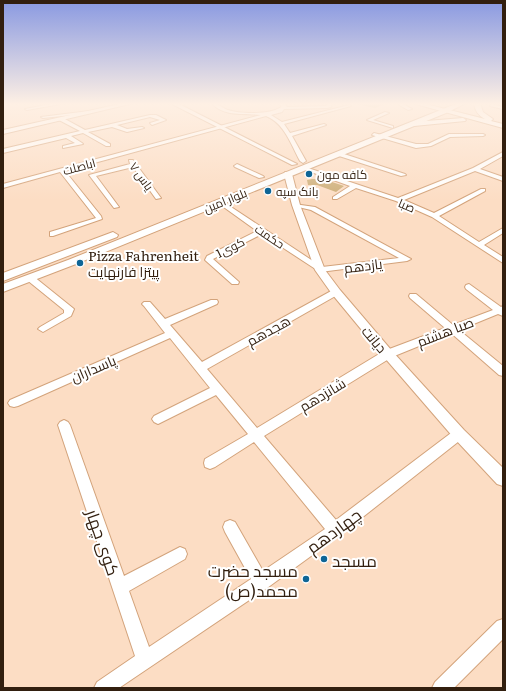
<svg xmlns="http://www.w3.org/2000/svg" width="506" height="691" viewBox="0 0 506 691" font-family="Literata,Cairo,serif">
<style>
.building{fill:#ceaf7a}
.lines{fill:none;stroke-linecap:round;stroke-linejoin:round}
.minor-casing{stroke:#d3a37b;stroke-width:2}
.tertiary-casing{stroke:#d3a37b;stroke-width:2}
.secondary-casing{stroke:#d3a37b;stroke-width:2}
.primary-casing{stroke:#d3a37b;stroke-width:2}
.minor{fill:#fff;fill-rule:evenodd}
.tertiary{fill:#fff;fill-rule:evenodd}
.secondary{fill:#fff;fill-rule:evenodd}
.primary{fill:#fff;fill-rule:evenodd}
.poi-dot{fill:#0e6596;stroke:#fff;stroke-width:1.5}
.labels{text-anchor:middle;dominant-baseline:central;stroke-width:4;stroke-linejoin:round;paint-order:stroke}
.far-street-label{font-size:12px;fill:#321f0f;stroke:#fff}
.far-poi-label{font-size:12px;fill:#321f0f;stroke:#fff;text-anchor:start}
.poi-label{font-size:14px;fill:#321f0f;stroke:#fff;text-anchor:start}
.street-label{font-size:14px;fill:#321f0f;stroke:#fff}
.near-street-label{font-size:17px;fill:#321f0f;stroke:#fff}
.near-poi-label{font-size:17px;fill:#321f0f;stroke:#fff;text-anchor:start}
</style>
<rect width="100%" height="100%" fill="#fcddc4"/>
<!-- building -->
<path class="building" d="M361,103H388L375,108L357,104Z
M312,179H323L344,186L336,192L317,185H308L307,180Z"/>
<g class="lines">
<defs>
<path id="minor" d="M56,103H66L27,110L25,109Z
M211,103C218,103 222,108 228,110C240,114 274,115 282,106L278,103H283L287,107L326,106L328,103H332L331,107L327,108L284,109L282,112L271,115L282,122L349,105L351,106L284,124L290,133L324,124L326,125L292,136L306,161L303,163L300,161C291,144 284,123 266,116L65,171L101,216L102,219L53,236H50V232L96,218L60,172L3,188V184L261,115C242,113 225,117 211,103Z
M396,103H401L412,109L408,110Z
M492,104L503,107V109L490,106Z
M89,111L91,113L43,118L41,117Z
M385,112L389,113L373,120L393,126V128L367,120Z
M150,115H156L166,120L152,125L150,123L160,120L150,117L117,125L127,129L142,127L144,128L127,132L112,127L88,132L110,144V146H106L83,133L71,136L82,143L83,144L63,148V146L75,143L66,138L3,153V149L80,131L59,120V118H63L85,130Z
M374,133L416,144H428L449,134H483L485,135L483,136L450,137L431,146L416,148L372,135Z
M338,152L405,174L406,175L401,176L336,155V153Z
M503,152V156L480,169L503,177V181L475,171L404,200L434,213L481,189H485V191L439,216L479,242L503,228V233L484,245L503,257V263L432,217L396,201L356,188L337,199H333V197L350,186L300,168L305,167L398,198L473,168Z
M129,160H133L161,198L156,199L133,167L96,176L119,207L114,208L89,175L130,164Z
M237,164L263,176L264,177L259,178L235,167L234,166Z
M218,201H222L322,267L399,258L311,210L294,206V204L315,207L411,259L407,261L320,272L262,234L213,259L239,282L238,284H232L205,260L207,256L257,231L218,203Z
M30,275L33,276L74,309L71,316L43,332L38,329L40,327L64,313V310L27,280L26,278Z
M469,284L501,307L503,306V316L498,314L459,330L503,366V376L499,375L451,333L392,357L264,436L336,520L455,430L459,429L463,430L465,434L463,438L340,535L267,588L119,688H94L97,682L135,656L58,425L60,422L64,420L68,422L70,425L124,576L180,547L185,549L187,554L185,559L129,591L149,647L251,579L225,532L223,527L225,522L230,520L235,522L263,571L325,529L254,442L215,467L210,469L205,467L204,463L205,459L248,434L216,395L158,424L154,422L152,419L154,416L210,388L170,338L18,406L14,407L10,406L8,403L10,400L165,333L144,306L142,304L144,302H150L165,319L211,300H217L218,302L217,304L170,325L202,362L333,290H339L340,292L339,294L207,369L257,428L384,351L445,328L410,298L409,296L410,294H416L453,325L493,310L466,289L465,287L466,285Z
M503,619V639L454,688H432L435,682L497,621Z"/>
<path id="tertiary" d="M124,103H134L3,134V130Z
M170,103H177L297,164L292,165Z
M285,172H291L292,174L300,205L325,270L340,290L392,351L464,430L503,468V486L497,484L454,438L384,357L332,294L315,270L292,205L284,174Z"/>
<path id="secondary" d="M458,103H466L446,113L76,264L3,292V284L68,260Z
M113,232L118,235L117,237L3,281V273Z"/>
<path id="primary" d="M412,103H422L485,119C478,115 475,111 474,103H480L483,112L493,119L491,121L503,124V128Z
M463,118L466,120L465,121L414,126L410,124L414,122Z"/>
</defs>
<!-- minor casing -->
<use href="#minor" class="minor-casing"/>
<!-- tertiary casing -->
<use href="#tertiary" class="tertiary-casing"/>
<!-- secondary casing -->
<use href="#secondary" class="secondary-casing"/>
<!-- primary casing -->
<use href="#primary" class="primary-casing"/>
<!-- minor -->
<use href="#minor" class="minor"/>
<!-- tertiary -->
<use href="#tertiary" class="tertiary"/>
<!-- secondary -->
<use href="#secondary" class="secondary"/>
<!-- primary -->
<use href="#primary" class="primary"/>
</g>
<!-- sky -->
<linearGradient id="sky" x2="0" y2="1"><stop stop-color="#8999e1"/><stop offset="0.52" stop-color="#fef0e4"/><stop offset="1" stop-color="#fef0e4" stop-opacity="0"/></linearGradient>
<rect width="506" height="200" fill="url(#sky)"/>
<!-- markers -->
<g class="poi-dot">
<circle cx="309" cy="174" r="4"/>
<circle cx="268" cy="191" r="4"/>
<circle cx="80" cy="263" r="4"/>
<circle cx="324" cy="559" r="4"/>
<circle cx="306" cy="579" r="4"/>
</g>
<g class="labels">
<!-- far-street labels -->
<g class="far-street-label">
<text transform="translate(79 166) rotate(-15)">اباصلت</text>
<text transform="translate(142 176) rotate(54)">یاس ۷</text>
<text transform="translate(225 200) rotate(-22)">بلوار امین</text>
<text transform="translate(407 205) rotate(23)">صبا</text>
<text transform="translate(270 236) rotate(34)">حکمت</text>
<text transform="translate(230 247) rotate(-27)">کوی1</text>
</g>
<!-- far-poi labels -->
<g class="far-poi-label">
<text x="317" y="174">کافه مون</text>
<text x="276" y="191">بانک سپه</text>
</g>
<!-- poi labels -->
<g class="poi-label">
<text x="88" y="255">Pizza Fahrenheit<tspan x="88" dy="16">پیتزا فارنهایت</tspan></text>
</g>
<!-- street labels -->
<g class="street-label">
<text transform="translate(363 265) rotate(-7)">یازدهم</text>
<text transform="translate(268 330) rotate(-29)">هجدهم</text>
<text transform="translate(445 331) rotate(-21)">صبا هشتم</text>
<text transform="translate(375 339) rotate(50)">دیانت</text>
<text transform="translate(93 368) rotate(-23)">پاسداران</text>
<text transform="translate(322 394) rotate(-31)">شانزدهم</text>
</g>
<!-- near-street labels -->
<g class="near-street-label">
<text transform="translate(333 530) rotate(-36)">چهاردهم</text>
<text transform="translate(104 542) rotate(71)">کوی چهار</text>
</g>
<!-- near-poi labels -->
<g class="near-poi-label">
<text x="332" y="559">مسجد</text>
<text x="298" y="569" text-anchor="end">مسجد حضرت<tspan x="298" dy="20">محمد(ص)</tspan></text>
</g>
</g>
<!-- border -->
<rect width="506" height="691" fill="none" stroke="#321f0f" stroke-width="8"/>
</svg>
